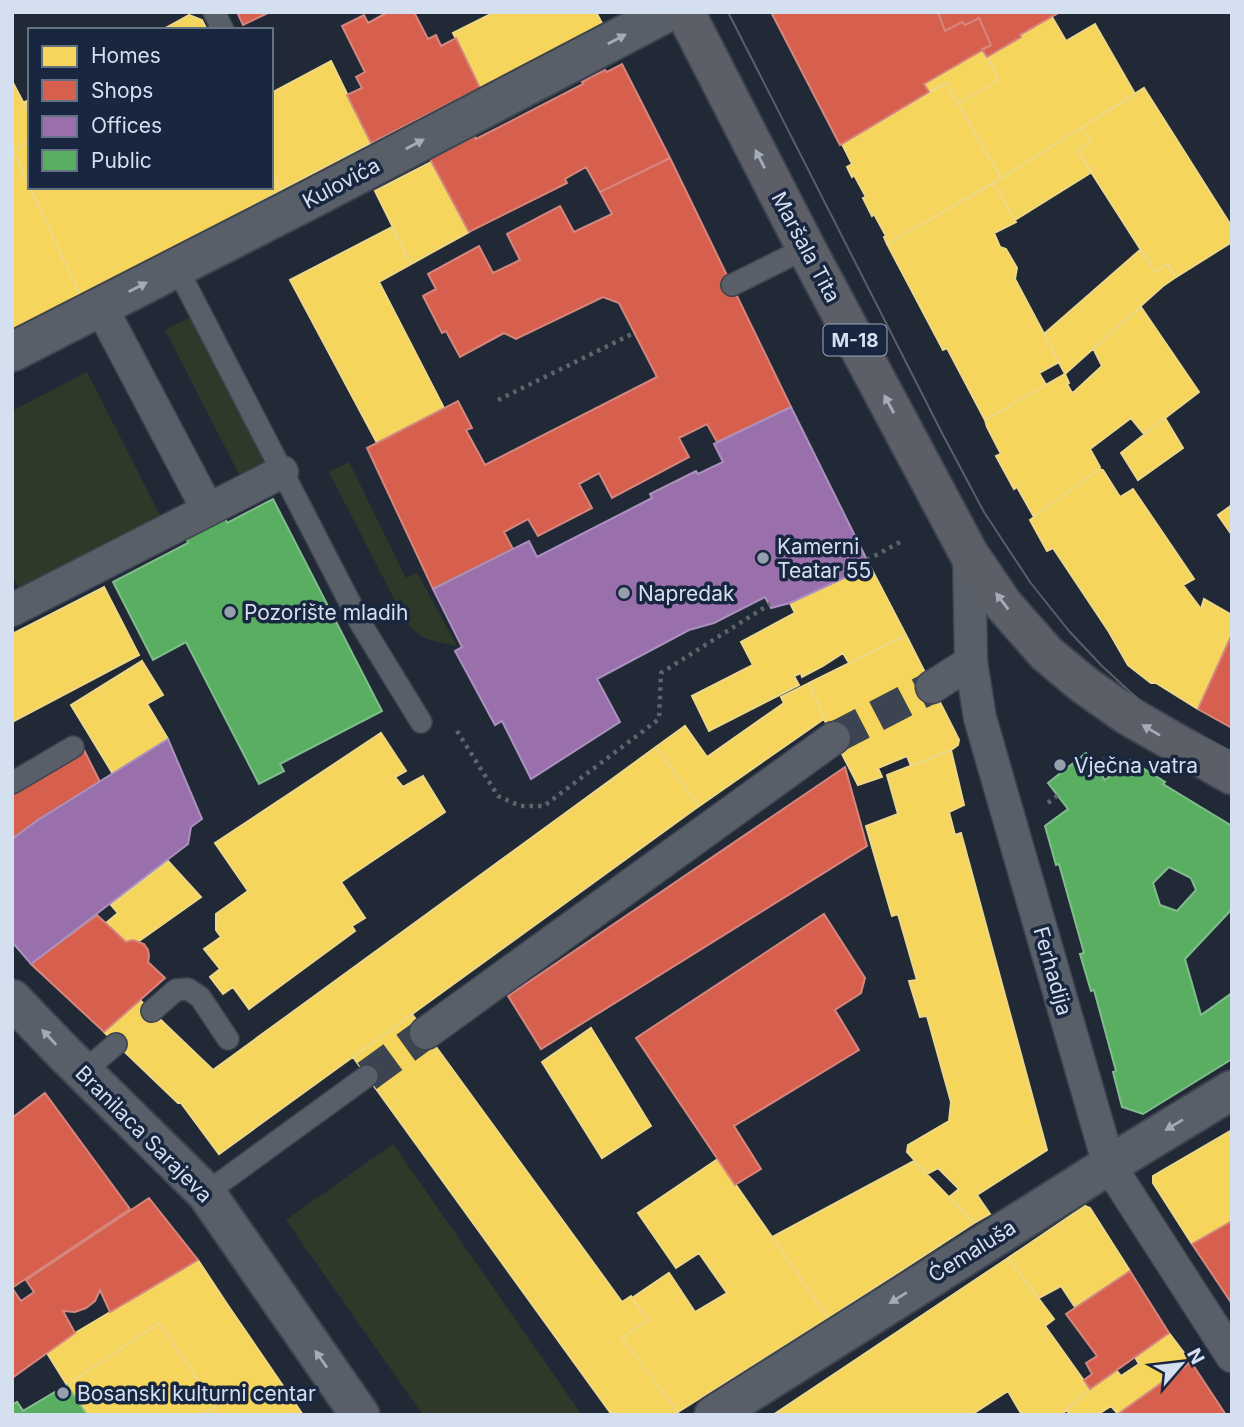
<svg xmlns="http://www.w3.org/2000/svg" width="1244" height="1427" viewBox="0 0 1244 1427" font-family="Inter,sans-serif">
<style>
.green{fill:#2f392a}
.homes{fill:#f6d55c;stroke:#ecd888;stroke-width:2}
.shops{fill:#d6604d;stroke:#d5867e;stroke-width:2}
.offices{fill:#9970ab;stroke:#ab91bf;stroke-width:2}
.public{fill:#5aae61;stroke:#7fbd8c;stroke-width:2;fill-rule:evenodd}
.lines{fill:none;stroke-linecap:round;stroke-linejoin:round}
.pedestrian-tunnel{stroke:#3c4452;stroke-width:32;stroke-dasharray:32 16;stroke-linecap:butt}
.service-casing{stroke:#3d434f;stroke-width:24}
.pedestrian-casing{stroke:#3d434f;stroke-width:35}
.minor-casing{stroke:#3d434f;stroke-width:42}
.primary-casing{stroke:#3d434f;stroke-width:42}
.path{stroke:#5d646c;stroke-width:4.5;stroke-dasharray:3.5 5;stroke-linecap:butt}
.service{stroke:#585f68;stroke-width:21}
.pedestrian{stroke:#585f68;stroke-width:32}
.minor{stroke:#585f68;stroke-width:38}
.primary{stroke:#5d5f68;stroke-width:38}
.tram{stroke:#585f69;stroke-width:2}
.oneway{fill:#a2acb9}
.oneway2{fill:#a4acb9}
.poi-dot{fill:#959fae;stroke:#18273f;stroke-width:2.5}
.labels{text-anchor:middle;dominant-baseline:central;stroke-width:7;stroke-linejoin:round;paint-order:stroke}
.shield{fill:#18273f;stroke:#9ca8ba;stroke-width:2}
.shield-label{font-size:19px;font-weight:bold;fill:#d4dfef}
.street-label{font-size:21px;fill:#d4dfef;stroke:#18273f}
.poi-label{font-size:21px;fill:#d4dfef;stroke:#18273f;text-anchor:start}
</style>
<rect width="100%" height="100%" fill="#212936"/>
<!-- green -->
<path class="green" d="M200,312L275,458L240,476L165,330Z
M87,372L161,517L19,589L12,575V411Z
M349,462L406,578L417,573L457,646C434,641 421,641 406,622L329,472Z
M393,1144L582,1415H423L286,1220Z"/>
<!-- homes -->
<path class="homes" d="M490,12H596L603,25L480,88L453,33L491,14Z
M189,15L202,20L207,30H162Z
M1052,17L1066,41L1095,24L1135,94L1001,178L958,104L999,80L987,57L1021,37L1020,35Z
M982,49L999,80L958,104L946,83L929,92L924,84Z
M331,61L371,143L281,190L271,169V93Z
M12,81L30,115V141L13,151L82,299L12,341Z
M946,83L1001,178L887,244L884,237L886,236L874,214L872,216L863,198L866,197L854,175L852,177L847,167L852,164L842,144Z
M1144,88L1232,227V242L1176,277L1168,264L1155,272L1077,150L1091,141L1082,127Z
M30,99V115L23,103Z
M1082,127L1091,141L1077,150L1092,172L1015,220L994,183Z
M30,141V186L13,151Z
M431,162L469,232L411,264L375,191Z
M271,169L281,190L82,299L30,187H271Z
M994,183L1016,222L994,233L1000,247L1006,249L1017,268L1015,279L1059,362L1039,373L1046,385L985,420L947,348L943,350L887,244Z
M392,227L411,264L379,282L444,408L377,443L290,280Z
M1140,250L1155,272L1168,264L1176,277L1163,286L1065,374L1044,334Z
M1141,307L1199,392L1144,434L1131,418L1090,449L1100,467L1099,469L1034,517L1017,487L1014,489L996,456L1001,454L987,427L985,420L1065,374L1069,383L1067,384L1072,393L1074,392L1102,366L1093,348Z
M1165,418L1183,448L1138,480L1121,453Z
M1099,469L1103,470L1120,497L1133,489L1194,579L1183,585L1201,609L1204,599L1232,615V634L1198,709L1156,683H1151L1128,665L1109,632L1053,548L1047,551L1030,520Z
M1232,505V535L1218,515Z
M870,566L906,635L849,663L843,653L823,666L802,677L801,673L794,676L799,685L709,731L692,696L753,665L741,642L795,613L790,603Z
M104,587L139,655L12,722V634Z
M906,635L959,740L958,745L951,750L911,766L907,756L878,768L882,777L858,785L824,719L809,683Z
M142,661L163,695L147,704L168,739L113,774L71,705Z
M809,683L824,719L699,806L656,747L685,726L707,757L784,703L781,697Z
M381,733L406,771L395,777L403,787L423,776L445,812L341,882L365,918L352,926L355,931L249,1009L233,987L223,994L210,977L220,969L204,949L221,937L216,930V914L248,891L215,843Z
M656,747L699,806L219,1154L181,1103H178L104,1032L140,1000L213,1070Z
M951,750L964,805L949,812L955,835L961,833L1047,1150L977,1195L990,1214L974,1223L949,1197L959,1189L938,1168L927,1174L907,1152L908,1145L949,1121L951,1102L927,1016L920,1017L909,981L917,980L898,914L892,916L866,826L898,814L887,775Z
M168,861L201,897L139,941L126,942L106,923L118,913L111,905Z
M412,1014L622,1302L631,1296L648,1320L622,1338L678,1412L674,1415H612L353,1057Z
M591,1028L651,1126L602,1158L542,1062Z
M1232,1130V1221L1192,1244L1153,1183V1176Z
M718,1159L828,1318L678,1412L622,1338L648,1320L632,1298L669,1273L695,1312L727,1293L699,1253L676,1268L638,1213Z
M914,1161L974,1223L828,1318L772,1237Z
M1085,1206L1090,1208L1130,1271L1075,1307L1061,1286L1039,1298L1008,1258Z
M1008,1258L1054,1319L1045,1326L1090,1389L1061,1415H1022L1008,1391L971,1415H773Z
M198,1260L227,1304L303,1415H203L216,1406L159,1323L67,1385L47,1353L75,1333Z
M159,1323L216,1406L202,1415H12V1405L17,1402L23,1411L67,1385Z
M1169,1333L1191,1362L1118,1414L1111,1406L1097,1415H1071L1066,1410L1090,1389L1116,1370L1121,1376L1139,1364L1135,1357Z"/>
<!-- shops -->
<path class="shops" d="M237,12H270L243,25Z
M388,12H414L428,39L436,35L441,46L456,38L480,88L371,143L347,95L362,88L356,77L365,72L342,26L364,15L368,23Z
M771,12H938L945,31L962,22L965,25L979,18L991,45L924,84L929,92L840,145Z
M938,12H1060L1020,35L1021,37L987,57L982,49L991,45L979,18L965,25L962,22L945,31Z
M622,64L670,158L600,192L586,167L565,179L567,183L469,232L430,159L475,136L476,139L583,84L582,82L605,70L607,72Z
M670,158L791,407L717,442L707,424L679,438L689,457L612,498L599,473L579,484L592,508L538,536L528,519L504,532L513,549L433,589L367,448L458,401L472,428L466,430L485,465L657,377L619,303L603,297L516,339L504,333L460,357L446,331L442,333L423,296L436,289L428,274L479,246L493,273L520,260L507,234L560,206L574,232L612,214L600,192Z
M1232,634V728L1198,709Z
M83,748L100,782L38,820L12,839V792Z
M845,767L867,846L541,1049L508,996Z
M824,914L865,978L861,993L835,1010L859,1050L734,1126L761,1169L735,1185L636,1038Z
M97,915L126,942L133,940L144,944L148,950L149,956L148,962L165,978L104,1032L31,964Z
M45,1093L130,1209L12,1288V1118Z
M149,1198L198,1260L110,1312L100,1290L95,1301L86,1308L75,1312L63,1311L75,1333L12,1378V1288L21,1301L34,1292L26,1280Z
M1232,1221V1304L1192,1244Z
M1130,1271L1169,1333L1090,1389L1084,1380L1092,1374L1086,1363L1097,1356L1066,1314Z
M1191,1362L1226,1415H1118V1414Z"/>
<!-- offices -->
<path class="offices" d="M791,407L870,566L790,603L771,608L765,597L714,623L689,630L597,679L620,722L531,779L502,721L495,725L455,651L462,647L433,589L529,541L537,557L652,498L650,494L696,471L698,474L723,462L714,444Z
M168,739L202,819L191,827L188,844L31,964L12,942V839L38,820Z"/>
<!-- public -->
<path class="public" d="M273,499L382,711L280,764L284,771L259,784L186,642L153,660L113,582L188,543L186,537L225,517L227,523Z
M1086,753L1105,780L1130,760L1165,782L1163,784L1232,826V909L1185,959L1201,1015L1232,993V1059L1143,1114L1122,1107L1113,1072L1116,1071L1094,990L1091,991L1080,954L1084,953L1059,864L1056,865L1045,826L1068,809L1048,783ZM1169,867L1191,878L1196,890L1177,911L1160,905L1153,883Z
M67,1385L87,1415H12V1405L17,1402L23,1411Z"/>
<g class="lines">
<!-- pedestrian-tunnel -->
<path class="pedestrian-tunnel" d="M834,738L932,687
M367,1076L426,1033"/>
<defs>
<path id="service" d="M214,12L223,30
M177,268L361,624L421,722
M732,285L806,248
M12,783L73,747
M152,1011L176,990L188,989L200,997L228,1039
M83,1072L116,1044
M206,1193L367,1076"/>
<path id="pedestrian" d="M101,307L208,510
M969,554L971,662L980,718L1109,1165L1232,1356
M12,610L282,472
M932,687L971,662
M426,1033L834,738"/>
<path id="minor" d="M12,352L311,199L668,12
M12,999L64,1053L206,1193L360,1415
M714,1415L1109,1165L1232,1090"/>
<path id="primary" d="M685,12L806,248L969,554L1003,604L1046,653L1083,684L1127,715L1232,775"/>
</defs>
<!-- service casing -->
<use href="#service" class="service-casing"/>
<!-- pedestrian casing -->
<use href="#pedestrian" class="pedestrian-casing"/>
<!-- minor casing -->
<use href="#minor" class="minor-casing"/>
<!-- primary casing -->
<use href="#primary" class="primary-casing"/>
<!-- path -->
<path class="path" d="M498,400L634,333
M867,560L902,541
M457,731L498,796L520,806H544L659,719L661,673L770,604
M1095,766L1109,756
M1048,803L1058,795"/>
<!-- service -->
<use href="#service" class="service"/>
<!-- pedestrian -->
<use href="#pedestrian" class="pedestrian"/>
<!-- minor -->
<use href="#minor" class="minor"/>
<!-- primary -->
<use href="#primary" class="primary"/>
<!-- tram -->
<path class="tram" d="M728,12L943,435L984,512L1030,582L1069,631L1102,666L1140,701L1183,727L1232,752"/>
</g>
<!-- one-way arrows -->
<defs><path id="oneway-solid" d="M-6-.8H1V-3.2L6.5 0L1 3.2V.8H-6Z" transform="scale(1.75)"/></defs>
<g class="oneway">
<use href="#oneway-solid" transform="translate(617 39) rotate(-28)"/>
<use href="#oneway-solid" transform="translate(415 144) rotate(-28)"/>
<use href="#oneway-solid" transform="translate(138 287) rotate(-27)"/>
<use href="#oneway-solid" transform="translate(49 1037) rotate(-133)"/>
<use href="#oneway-solid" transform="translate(1174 1125) rotate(149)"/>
<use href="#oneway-solid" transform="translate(898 1298) rotate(148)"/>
<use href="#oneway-solid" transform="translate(321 1359) rotate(-125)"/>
</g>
<g class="oneway2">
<use href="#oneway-solid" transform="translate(760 159) rotate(-117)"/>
<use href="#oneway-solid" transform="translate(889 404) rotate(-118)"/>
<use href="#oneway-solid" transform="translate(1002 601) rotate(-127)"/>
<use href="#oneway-solid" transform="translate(1151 730) rotate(-149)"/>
</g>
<!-- markers -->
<g class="poi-dot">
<circle cx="763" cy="558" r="7"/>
<circle cx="624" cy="593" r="7"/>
<circle cx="230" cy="612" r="7"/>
<circle cx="1060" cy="765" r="7"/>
<circle cx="63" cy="1393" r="7"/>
</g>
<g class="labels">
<!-- shield labels -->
<rect class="shield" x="823.5" y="324.5" width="63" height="31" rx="5"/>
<g class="shield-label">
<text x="855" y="340">M-18</text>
</g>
<!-- street labels -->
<g class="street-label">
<text transform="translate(341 183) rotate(-28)">Kulovića</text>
<text transform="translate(806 247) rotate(62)">Maršala Tita</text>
<text transform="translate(1053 971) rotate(74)">Ferhadija</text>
<text transform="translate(144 1134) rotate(45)">Branilaca Sarajeva</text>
<text transform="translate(972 1251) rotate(-32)">Ćemaluša</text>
</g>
<!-- poi labels -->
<g class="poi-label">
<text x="777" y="546">Kamerni<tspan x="777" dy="24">Teatar 55</tspan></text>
<text x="638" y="593">Napredak</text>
<text x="244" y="612">Pozorište mladih</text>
<text x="1074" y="765">Vječna vatra</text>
<text x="77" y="1393">Bosanski kulturni centar</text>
</g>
</g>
<!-- border -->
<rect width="1244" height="1427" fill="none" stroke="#d4dfef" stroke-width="28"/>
<!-- legend -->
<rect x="28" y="28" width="245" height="161" fill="#18273f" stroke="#637185" stroke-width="2"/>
<rect x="42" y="46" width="35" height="21" fill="#f6d55c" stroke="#637185" stroke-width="2"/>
<text x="91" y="63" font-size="21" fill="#d4dfef">Homes</text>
<rect x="42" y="80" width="35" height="21" fill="#d6604d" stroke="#637185" stroke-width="2"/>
<text x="91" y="98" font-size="21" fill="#d4dfef">Shops</text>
<rect x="42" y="116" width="35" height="21" fill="#9970ab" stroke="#637185" stroke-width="2"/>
<text x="91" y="133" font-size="21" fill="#d4dfef">Offices</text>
<rect x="42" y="150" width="35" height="21" fill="#5aae61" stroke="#637185" stroke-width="2"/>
<text x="91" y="168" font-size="21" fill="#d4dfef">Public</text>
<!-- north arrow -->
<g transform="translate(1181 1364) rotate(62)" stroke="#18273f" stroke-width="5" paint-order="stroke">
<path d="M0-5L12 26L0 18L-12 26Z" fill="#d4dfef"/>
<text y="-10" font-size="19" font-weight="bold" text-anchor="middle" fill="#d4dfef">N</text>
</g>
</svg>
